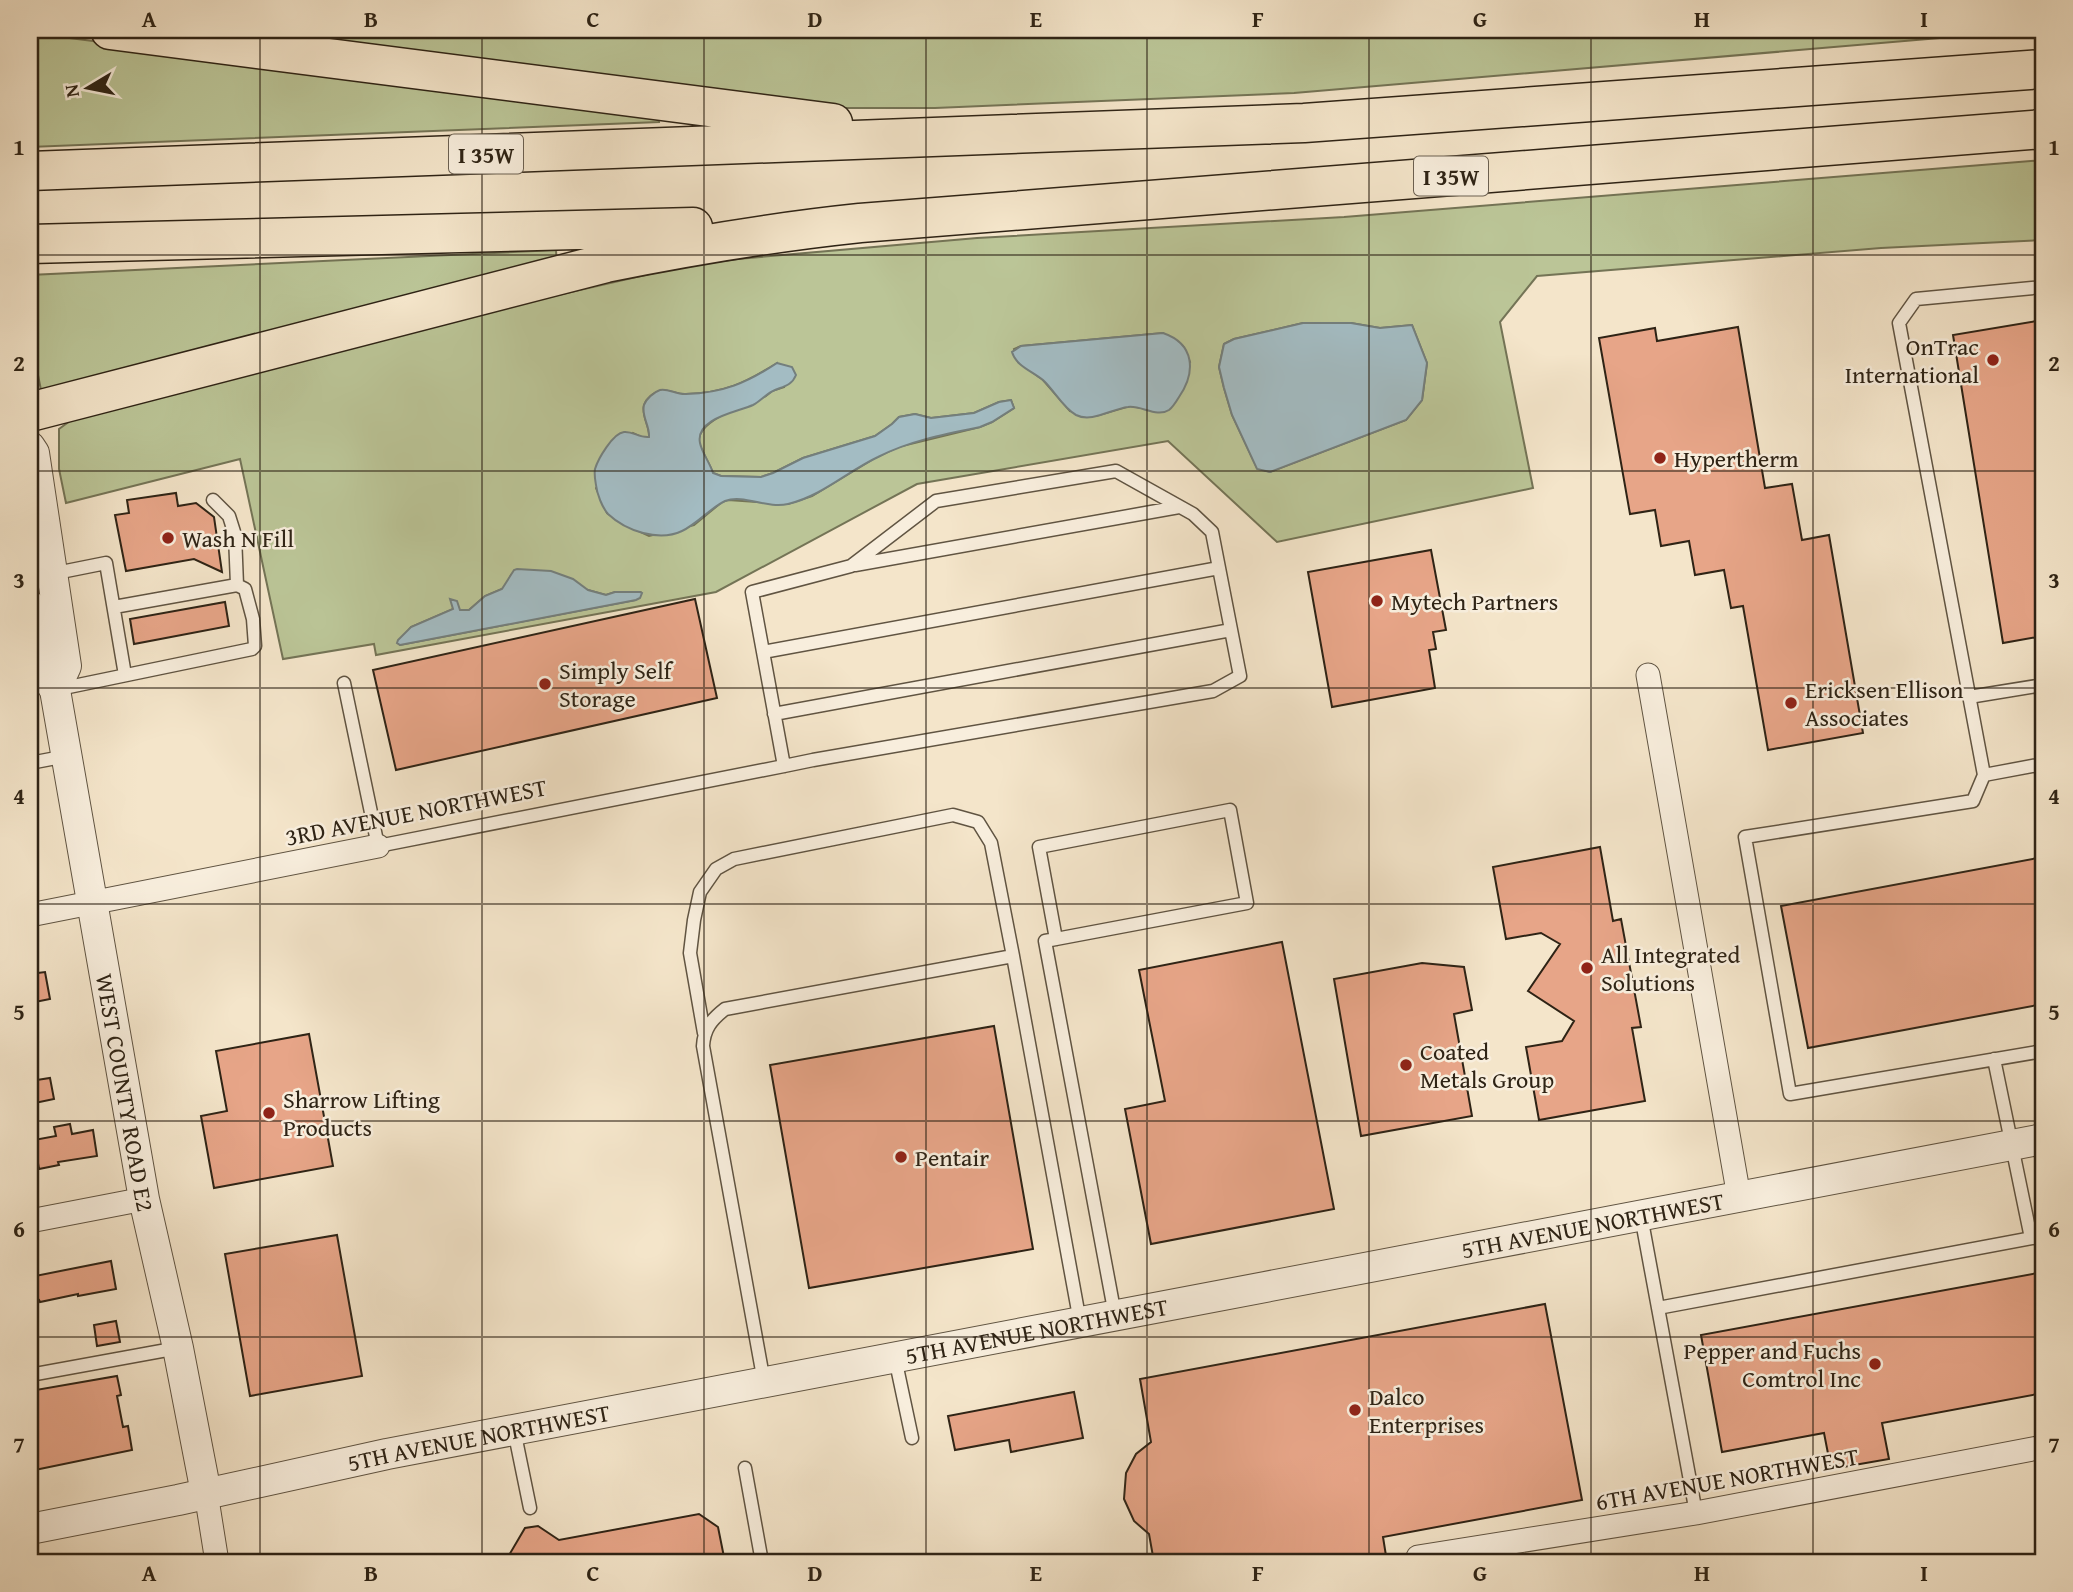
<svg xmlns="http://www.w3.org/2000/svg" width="2073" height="1592" viewBox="0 0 2073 1592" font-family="'Gentium Book Plus',serif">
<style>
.green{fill:#bbc597;stroke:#747456;stroke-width:2;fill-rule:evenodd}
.water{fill:#a3bcc3;stroke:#747f7d;stroke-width:2}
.building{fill:#e7a588;stroke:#2e2315;stroke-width:2}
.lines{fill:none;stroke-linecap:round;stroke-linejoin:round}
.service-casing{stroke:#605442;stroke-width:15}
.minor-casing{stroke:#605442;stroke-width:25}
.tertiary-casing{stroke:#605442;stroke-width:32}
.motorway-casing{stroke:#2e2315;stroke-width:41}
.service{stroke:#f8eedd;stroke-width:12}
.minor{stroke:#f8eedd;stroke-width:23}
.tertiary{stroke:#f8eedd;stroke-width:30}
.motorway{stroke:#f4e5ca;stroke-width:38}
.grid{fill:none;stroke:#2e2315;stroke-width:2;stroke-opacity:0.55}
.poi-dot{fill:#8f2418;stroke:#f8eedd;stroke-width:2.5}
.labels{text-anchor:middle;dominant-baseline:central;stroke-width:5;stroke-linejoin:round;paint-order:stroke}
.shield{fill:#f8eedd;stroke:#6b6051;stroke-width:2}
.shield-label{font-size:23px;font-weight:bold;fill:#2e2315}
.poi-label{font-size:24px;fill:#2e2315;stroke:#f8eedd;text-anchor:start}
.street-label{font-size:24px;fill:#2e2315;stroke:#f8eedd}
.neatline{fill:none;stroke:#2e2315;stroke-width:2.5}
.grid-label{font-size:23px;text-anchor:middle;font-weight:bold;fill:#2e2315}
</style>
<rect width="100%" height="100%" fill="#f4e5ca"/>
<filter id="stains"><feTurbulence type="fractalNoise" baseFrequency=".00286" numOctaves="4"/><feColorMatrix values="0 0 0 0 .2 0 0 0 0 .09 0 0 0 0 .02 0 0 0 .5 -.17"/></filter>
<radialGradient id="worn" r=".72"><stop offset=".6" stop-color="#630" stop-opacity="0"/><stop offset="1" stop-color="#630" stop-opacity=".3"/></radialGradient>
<!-- green -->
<path class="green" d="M180,30H2034L1294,93L935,108H805Z
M30,33L658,113L659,122L30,147Z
M2043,160V240L1881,248L1537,276L1500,322L1533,488L1277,542L1168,441L917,484L716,592L376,655L374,644L283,659L240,459L66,503L59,469V429L85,410L493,310L680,267L737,259L977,238L1344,217ZM1303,323H1351L1380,328L1412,325L1427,363L1422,400L1406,420L1270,472L1257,468L1232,415L1224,388L1219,367L1224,344L1234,339ZM1163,333L1183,346L1190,362L1141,408L1130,406L1096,416L1070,411L1043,380L1018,362L1014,349L1021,346ZM777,363L784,387L772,391L766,396C750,403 696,420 699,442C700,449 710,464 713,473L721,476L761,477L773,473L803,458L875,436L892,424L899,417L915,414L931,418L974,413L999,402L1011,400L1014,408L992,422L980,427L898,447L875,458L812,496L788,504L728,500L722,502L694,525L649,536L623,524L607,513L596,488L633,433L643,438L649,437C650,426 641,416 644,405C646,399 654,392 660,391C668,388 677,395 686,394C724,393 745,383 777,363ZM511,575L588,590L606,595L615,592H640L635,600L400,645L398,643L411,627L453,609L464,611L469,610L485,596L502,589L507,584Z
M556,250L557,269L41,390L38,375L30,358V275Z"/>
<!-- water -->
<path class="water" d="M1303,323H1351L1380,328L1412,325L1427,363L1422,400L1406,420L1270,472L1257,469L1232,415L1224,388L1219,367L1224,344L1234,339Z
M1163,333C1195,344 1196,372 1179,397C1176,402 1173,407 1169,410C1157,418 1141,405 1128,407C1111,409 1092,423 1076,415C1063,408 1054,390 1043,380C1032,371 1016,366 1012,352L1021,346Z
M777,363L792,367L796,375C792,385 785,386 775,390C767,393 761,401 753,405C738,412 695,418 700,443C702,453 710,463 713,473L721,476L761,477L773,473L803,458L875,436L892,424L899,417L915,414L931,418L974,413L999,402L1011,400L1014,408L992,422L980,427C945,434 909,441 878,457C848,471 822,496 788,504C767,509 744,494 725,501C713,506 697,524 682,531C659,542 626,531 608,514C602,507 597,494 596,485C595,479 594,474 595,469C598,459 613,433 624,432C633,431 639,438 649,437C650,426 641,416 644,405C646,399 654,392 660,390C668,388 677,395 686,394C723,393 747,383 777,363Z
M517,569L551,571L573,579L588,590L606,595L615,592H640L642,593L640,598L636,600L400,645L397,643L398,640L411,627L453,609L450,599L457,601L460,610H469L485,596L502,589L514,570Z"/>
<!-- building -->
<path class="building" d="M2043,320V636L2003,643L1953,335Z
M1738,327L1765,488L1792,484L1802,540L1829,535L1863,733L1768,750L1743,606L1731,608L1724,570L1695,575L1689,541L1661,546L1655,510L1630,514L1599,338L1655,328L1657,341Z
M176,493L178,506L196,503L214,517L222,572L194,559L126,571L115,515L129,513L127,500Z
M1431,550L1446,630L1433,632L1436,649L1429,650L1435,688L1332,707L1308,572Z
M695,599L717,698L396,770L373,670Z
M225,602L229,626L134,644L130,619Z
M1600,847L1613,921L1621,919L1641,1027L1632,1028L1645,1101L1539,1120L1526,1047L1562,1041L1574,1021L1528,991L1560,944L1541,933L1506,939L1493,867Z
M2043,857V1004L1808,1048L1781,906Z
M1282,942L1334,1209L1151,1244L1125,1109L1165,1101L1139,970Z
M1422,963L1464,967L1472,1010L1454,1014L1472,1116L1361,1136L1334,979Z
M45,972L50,999L30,1003V974Z
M994,1026L1033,1249L809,1288L770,1065Z
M309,1034L333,1166L214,1188L201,1116L227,1111L216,1051Z
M50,1078L54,1099L30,1104V1081Z
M70,1124L72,1134L93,1130L97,1156L58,1162L59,1165L39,1169L34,1140L56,1136L54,1127Z
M337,1235L362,1376L250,1396L225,1254Z
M111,1261L116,1289L78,1296V1294L40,1302L39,1300L30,1302V1277Z
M2043,1272V1393L1882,1423L1889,1459L1831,1469L1824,1433L1722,1452L1701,1335Z
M1545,1304L1582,1500L1383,1537L1387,1562H1154L1149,1534L1134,1521L1124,1499L1126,1473L1136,1454L1151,1442L1140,1379Z
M116,1321L120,1342L97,1346L94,1325Z
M117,1376L121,1395L117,1396L123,1427L128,1426L132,1450L30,1471V1391Z
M1074,1392L1083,1438L1011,1452L1009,1440L955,1450L948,1416Z
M699,1514L718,1527L725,1562H505L525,1528L538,1526L559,1540Z"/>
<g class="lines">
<defs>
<path id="service" d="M2043,287L1916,299L1899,323L1984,775L1973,801L1745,837L1790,1094L2043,1051
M213,500L229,516L235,535L237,585
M855,565L1179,507
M51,574L106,563L125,675
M763,652L1219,568
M344,683L378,846L784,766L813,760L1213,691L1240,676L1212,532L1193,514L1116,471L936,501L851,566L752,592L784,766
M59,689L252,649L255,646L253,619L245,589L237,585L114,607
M1969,697L2043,685
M774,714L1231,630
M30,763L67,756
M1984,775L2043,764
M1056,939L1039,847L1230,810L1247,903L1056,939L1045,941L1115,1315
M704,1033L690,953L694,920L700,892L716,869L734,859L953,815L978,822L991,843L1013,956
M1994,1059L2031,1238
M1641,1216L1696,1513
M1658,1308L2043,1236
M895,1358L912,1438
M30,1375L178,1348
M764,1382L703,1046C704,1029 711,1020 725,1009L1013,956L1080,1322
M514,1430L530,1508
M745,1468L762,1562"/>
<path id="minor" d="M1648,675L1739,1197
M30,915L378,846
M30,1221L144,1199
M206,1493L217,1562
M1418,1557L1696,1513L2043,1447"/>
<g id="tertiary">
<path d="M30,447L34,453L66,666L55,690"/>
<path id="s1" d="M30,606L45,674L55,690L144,1199L178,1348L206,1493"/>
<path id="s2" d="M30,1529L178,1500L387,1454L2043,1139"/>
</g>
<path id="motorway" d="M110,30L833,123
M30,171L1304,123L2043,69
M30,244L693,227
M30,412L606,263C690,246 774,232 860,223L2043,129"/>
</defs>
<!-- service casing -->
<use href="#service" class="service-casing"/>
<!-- minor casing -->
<use href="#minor" class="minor-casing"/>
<!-- tertiary casing -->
<use href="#tertiary" class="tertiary-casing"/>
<!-- motorway casing -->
<use href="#motorway" class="motorway-casing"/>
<!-- service -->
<use href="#service" class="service"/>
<!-- minor -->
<use href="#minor" class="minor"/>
<!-- tertiary -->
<use href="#tertiary" class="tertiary"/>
<!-- motorway -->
<use href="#motorway" class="motorway"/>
</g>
<!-- grid -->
<path class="grid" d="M260,30V1562M482,30V1562M704,30V1562M926,30V1562M1147,30V1562M1369,30V1562M1591,30V1562M1813,30V1562M30,255H2043M30,471H2043M30,688H2043M30,904H2043M30,1121H2043M30,1337H2043"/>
<!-- markers -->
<g class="poi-dot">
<circle cx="1993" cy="360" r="7"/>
<circle cx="1660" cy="458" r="7"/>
<circle cx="168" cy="538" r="7"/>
<circle cx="1377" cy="601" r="7"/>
<circle cx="545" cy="684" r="7"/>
<circle cx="1791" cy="703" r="7"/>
<circle cx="1587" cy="968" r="7"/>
<circle cx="1406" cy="1065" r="7"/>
<circle cx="269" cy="1113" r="7"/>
<circle cx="901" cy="1157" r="7"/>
<circle cx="1875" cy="1364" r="7"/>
<circle cx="1355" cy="1410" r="7"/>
</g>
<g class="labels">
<!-- shield labels -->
<g class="shield">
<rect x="449" y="134.5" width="74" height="39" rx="5"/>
<rect x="1414" y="156.5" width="74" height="39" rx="5"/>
</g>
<g class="shield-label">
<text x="486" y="154">I 35W</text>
<text x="1451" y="176">I 35W</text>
</g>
<!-- poi labels -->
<g class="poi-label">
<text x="1979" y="346" text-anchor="end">OnTrac<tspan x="1979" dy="28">International</tspan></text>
<text x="1674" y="458">Hypertherm</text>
<text x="182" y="538">Wash N Fill</text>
<text x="1391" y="601">Mytech Partners</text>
<text x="559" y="670">Simply Self<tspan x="559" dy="28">Storage</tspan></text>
<text x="1805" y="689">Ericksen Ellison<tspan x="1805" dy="28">Associates</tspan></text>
<text x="1601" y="954">All Integrated<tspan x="1601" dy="28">Solutions</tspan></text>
<text x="1420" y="1051">Coated<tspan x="1420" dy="28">Metals Group</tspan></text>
<text x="283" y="1099">Sharrow Lifting<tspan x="283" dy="28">Products</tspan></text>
<text x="915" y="1157">Pentair</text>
<text x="1861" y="1350" text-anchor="end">Pepper and Fuchs<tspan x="1861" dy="28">Comtrol Inc</tspan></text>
<text x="1369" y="1396">Dalco<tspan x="1369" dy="28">Enterprises</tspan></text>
</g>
<!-- street labels -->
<g class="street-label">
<text transform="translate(416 812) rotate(-11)">3RD AVENUE NORTHWEST</text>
<text stroke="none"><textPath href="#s1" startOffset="497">WEST COUNTY ROAD E2</textPath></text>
<text stroke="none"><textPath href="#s2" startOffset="1592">5TH AVENUE NORTHWEST</textPath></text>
<text stroke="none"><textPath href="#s2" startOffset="1026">5TH AVENUE NORTHWEST</textPath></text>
<text stroke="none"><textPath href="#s2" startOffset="458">5TH AVENUE NORTHWEST</textPath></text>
<text transform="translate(1727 1479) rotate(-10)">6TH AVENUE NORTHWEST</text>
</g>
</g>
<!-- margin -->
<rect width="2073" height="1592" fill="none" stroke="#f4e5ca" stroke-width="77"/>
<!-- north arrow -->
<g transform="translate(88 88) rotate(260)" stroke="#f8eedd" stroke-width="5" paint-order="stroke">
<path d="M0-5L12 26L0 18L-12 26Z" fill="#2e2315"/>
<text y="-10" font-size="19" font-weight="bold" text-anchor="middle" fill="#2e2315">N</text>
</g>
<rect x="38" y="38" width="1997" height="1516" class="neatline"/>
<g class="grid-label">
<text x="149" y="27">A</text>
<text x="371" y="27">B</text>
<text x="593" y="27">C</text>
<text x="815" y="27">D</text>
<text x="1036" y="27">E</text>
<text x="1258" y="27">F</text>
<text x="1480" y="27">G</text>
<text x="1702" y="27">H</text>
<text x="1924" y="27">I</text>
<text x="19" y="155">1</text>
<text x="2054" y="155">1</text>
<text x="19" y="371">2</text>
<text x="2054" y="371">2</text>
<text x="19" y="588">3</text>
<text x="2054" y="588">3</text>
<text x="19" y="804">4</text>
<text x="2054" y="804">4</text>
<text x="19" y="1020">5</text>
<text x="2054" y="1020">5</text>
<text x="19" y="1237">6</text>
<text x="2054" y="1237">6</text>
<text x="19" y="1453">7</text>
<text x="2054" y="1453">7</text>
<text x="149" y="1581">A</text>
<text x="371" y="1581">B</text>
<text x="593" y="1581">C</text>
<text x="815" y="1581">D</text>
<text x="1036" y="1581">E</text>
<text x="1258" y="1581">F</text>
<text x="1480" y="1581">G</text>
<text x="1702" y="1581">H</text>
<text x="1924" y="1581">I</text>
</g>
<rect width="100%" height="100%" filter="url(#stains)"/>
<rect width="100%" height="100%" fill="url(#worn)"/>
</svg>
